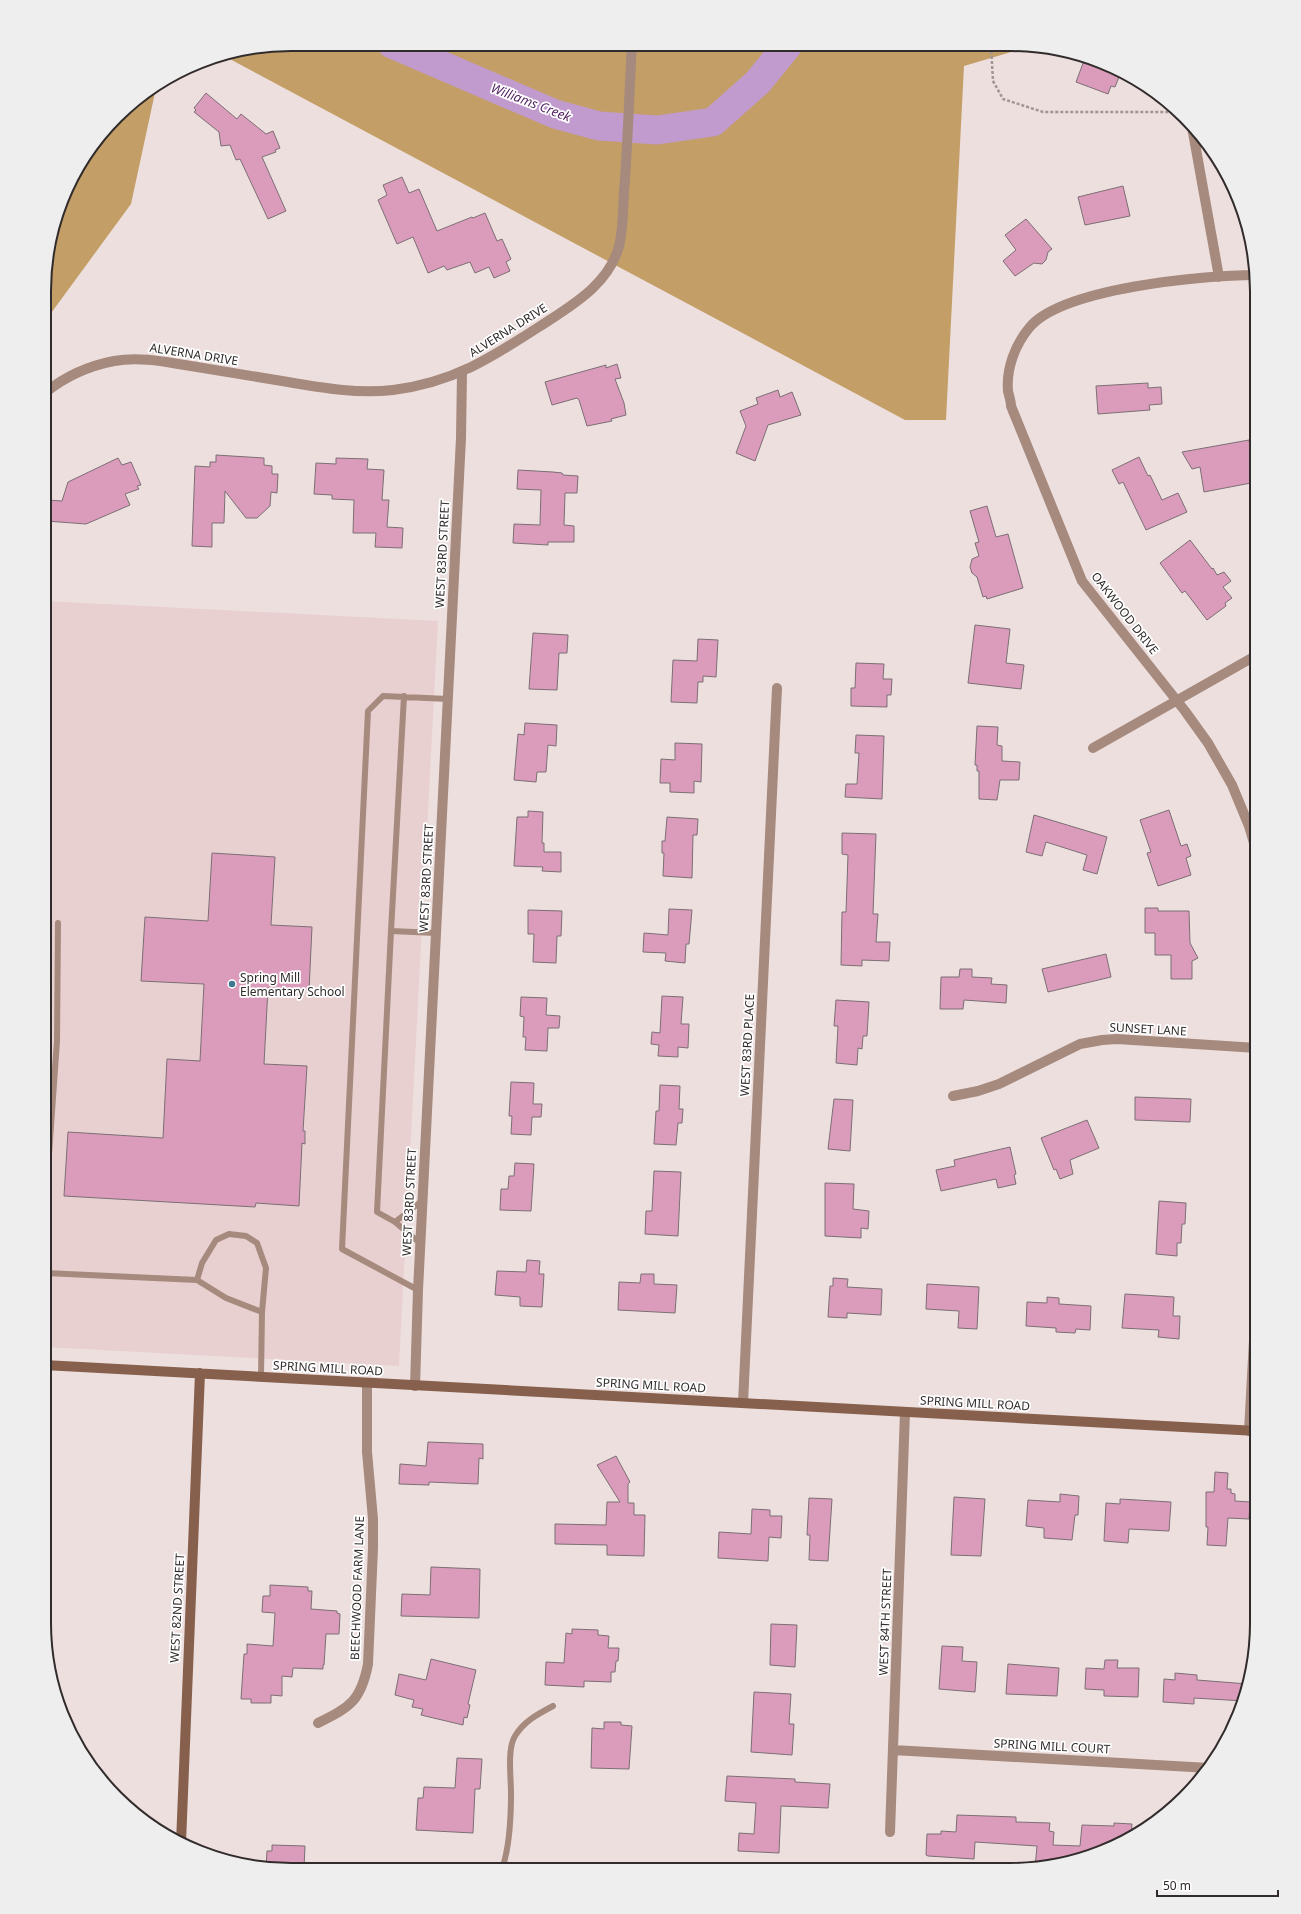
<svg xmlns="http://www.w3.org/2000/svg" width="1301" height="1914" viewBox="0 0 1301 1914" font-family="'Noto Sans',sans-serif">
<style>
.built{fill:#e8d0d0}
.forest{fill:#c39f67}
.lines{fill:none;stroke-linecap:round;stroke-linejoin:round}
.river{stroke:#c19ace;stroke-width:29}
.building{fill:#db9cbc;stroke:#7b6f74}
.path{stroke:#a09494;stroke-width:2.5;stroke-dasharray:3 2;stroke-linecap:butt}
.lane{stroke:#a58a7d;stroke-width:6}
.street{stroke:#a58a7d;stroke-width:10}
.secondary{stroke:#86604c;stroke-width:10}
.poi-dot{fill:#3e7991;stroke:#fff;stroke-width:1.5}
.labels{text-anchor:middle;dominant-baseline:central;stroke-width:3.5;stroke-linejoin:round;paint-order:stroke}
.street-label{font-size:12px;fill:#312b2b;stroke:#fff}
.poi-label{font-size:12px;fill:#312b2b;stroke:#fff;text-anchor:start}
.water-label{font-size:13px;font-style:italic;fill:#552564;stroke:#fff}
.rim{fill:none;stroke:#312b2b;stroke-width:2}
</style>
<rect width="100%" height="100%" fill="#eedfdf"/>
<!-- built -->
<path class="built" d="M46,601L438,621L399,1366L44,1347Z"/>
<!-- forest -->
<path class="forest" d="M291,44L1032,46L964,66L946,420H905L226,57Z
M156,88L131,204L46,320V259L70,181L128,105Z"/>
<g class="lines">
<!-- river -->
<path class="river" d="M392,44L555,114L599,126L657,130L713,122L758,82L788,45"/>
</g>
<!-- building -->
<path class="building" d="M1085,58L1105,63L1121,72L1115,87L1111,86L1108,94L1076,82Z
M206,93L237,119L241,114L266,134L273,131L280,148L275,150L276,152L262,157L286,211L268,219L240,159L236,160L230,145L221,146L219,132L194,112L196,110L194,108Z
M402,177L409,193L419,189L437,231L472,217L473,218L485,213L497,241L502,239L511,259L506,262L510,271L494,278L489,267L475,273L470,262L447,270L444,266L428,273L413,237L397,244L378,200L387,195L383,185Z
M1123,186L1130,216L1085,225L1078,197Z
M1026,219L1052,249L1048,252L1046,260L1042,264L1034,263L1015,276L1003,261L1016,250L1005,235Z
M617,364L621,378L615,379L624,403L626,415L611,419L612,421L587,426L579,400L577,398L552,405L545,382L606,365V368Z
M1148,383V388L1161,387L1162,404L1149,405L1150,410L1098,414L1096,386Z
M778,390L780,397L792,392L801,415L768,425L755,461L736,453L746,426L740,411L758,404L756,398Z
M1249,440L1256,482L1204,492L1200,467L1192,469L1182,452Z
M216,455L264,458V465L272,466V474H278L277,493L271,492L270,506L257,518H246L225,491L224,523H212V547L192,546L195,466L210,467V462H216Z
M1139,457L1148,476L1150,475L1162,500L1178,493L1187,512L1146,530L1123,482L1119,484L1112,470Z
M118,458L122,465L131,462L141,485L137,486L139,489L125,494L130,505L86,524L46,521L47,500L62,501L68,482Z
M336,458L368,459L367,469L384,470L382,500H389L387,527L403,528L402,548L375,547L376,533H353L354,500L332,499V495L314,494L316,463L336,464Z
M518,470L553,472L562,473L563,475L578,476L577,493H565L564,525L574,526V542H548V545L513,543L514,524L540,525L541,490L517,489Z
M987,506L996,537L1008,534L1023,588L987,599L986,596L983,597L977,577L972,573L970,567L972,559L979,556L975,543L979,542L970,511Z
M1190,540L1212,569L1213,568L1217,575L1224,572L1231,581L1223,587L1232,598L1225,603L1226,606L1207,620L1185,591L1182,593L1160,563Z
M975,625L1010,629L1006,663L1024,665L1021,689L968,683Z
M533,633L568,635L567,653H559L557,690L529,689Z
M698,639L718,640L716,677L703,676V682H698L697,703L671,702L673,660L697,661Z
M856,663L884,664L883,679H892L891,695H887V707L851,706V688H855Z
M525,723L557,725L556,746L548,745L546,772H537L536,782L514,780L518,734L524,735Z
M977,726L998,727L997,745L1002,746V761L1020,762L1019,780H1000L997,800L979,799V771H977V765H975Z
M856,735L884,736L882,799L845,797L846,784H857L859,753H855Z
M675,743L702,744L701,782L694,781V793L670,792V783H660L661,759L675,760Z
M1169,810L1181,846L1187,844L1191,856L1186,858L1191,875L1158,886L1147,853L1151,852L1140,820Z
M528,811L543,812L542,843H544V852H561V872L542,871L543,867L514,866L517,817H528Z
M1034,815L1107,837L1097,874L1083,870L1087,855L1046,842L1042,856L1026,852Z
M667,817L698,819L697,835H693L692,878L663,876L664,853H662V841H665Z
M842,833L876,834L873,914H878L876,942H890L889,961L862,960V966L841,965L842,912H846L848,855L842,854Z
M212,853L275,857L271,925L312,927L309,990L268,988L264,1064L307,1066L303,1131H305V1144L302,1143L299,1206L256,1203L255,1207L64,1196L68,1132L163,1138L167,1059L200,1061L204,984L141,981L145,917L208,921Z
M1145,908H1158V911H1189L1190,943L1198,958L1192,961V979H1171V955H1155V933H1145Z
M669,909L692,910L689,944H686L685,963L665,961L666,953L643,952L644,933L668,935Z
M528,910L562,911L561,936H557L556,963L533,962L534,934H528Z
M1106,954L1111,977L1048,992L1042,969Z
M960,969H972V977L992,978L991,984L1007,985L1006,1003L964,1000L963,1009H940L941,977H959Z
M662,996L683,997L681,1024H689L688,1048L678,1047V1057L658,1056L659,1045L651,1044L652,1032L660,1033Z
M521,997L547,998L546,1015L560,1016L559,1028H548L547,1051L525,1050L526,1037H523L524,1017L520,1016Z
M836,1000L869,1002L867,1036H863L862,1049L858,1048L857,1065L836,1063L838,1026H834Z
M511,1082L534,1083L533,1104H542L541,1117H532L531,1135L511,1134L512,1116H509Z
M660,1085L680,1086L679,1109H683L682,1123H678L676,1145L654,1144L656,1111H659Z
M1135,1097L1191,1099L1190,1122L1135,1120Z
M834,1099L853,1100L850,1151L828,1149Z
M1087,1120L1099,1148L1070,1160L1073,1174L1060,1179L1056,1169L1054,1170L1041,1138Z
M1010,1147L1016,1174L1014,1175L1016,1184L998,1188L996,1179L941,1191L936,1170L955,1166L954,1160Z
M515,1163L534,1164L531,1211L500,1210L501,1189H508L509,1176H514Z
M654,1171L681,1172L678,1236L645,1234L646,1211H652Z
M825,1183L854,1184L853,1209L869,1211L868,1229L861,1228V1238L825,1236Z
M1159,1201L1186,1203L1185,1224H1182L1181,1243H1177V1256L1156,1254Z
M527,1260L540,1261L539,1274H544L542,1307L520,1306V1297L495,1295L497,1271L526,1272Z
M641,1274H654V1284L677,1285L675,1313L618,1310L619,1282L640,1283Z
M833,1278L848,1279L847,1287L882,1289L881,1315L847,1313V1318L828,1317L830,1286H833Z
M927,1284L979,1287L977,1329L958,1328L959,1311L926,1309Z
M1125,1294L1174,1297L1173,1316H1180L1179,1339L1158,1337L1159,1330L1122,1328Z
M1047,1297L1059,1298V1304L1091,1306L1090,1330L1076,1329L1075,1333L1056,1332V1328L1026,1326L1027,1302L1047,1303Z
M428,1442L483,1444V1459L479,1458L478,1484L429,1482V1485L399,1484L400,1464L426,1466Z
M616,1456L630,1482L628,1484V1503H634V1515H645L644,1556L607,1555V1545L555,1544V1524L606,1525L607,1502H620L597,1465Z
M1215,1472L1228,1473L1227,1489H1231V1493L1235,1494V1501L1250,1502L1249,1519L1228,1518L1226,1546L1207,1545L1208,1527H1206V1492H1214Z
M1060,1494L1079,1496L1078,1515H1075L1072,1540L1044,1538V1528L1026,1526L1028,1500L1060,1502Z
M954,1497L985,1499L981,1556L951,1555Z
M809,1498L832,1499L828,1561L809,1560L810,1535H807Z
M1120,1499L1171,1502L1169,1531L1129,1529L1128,1543L1104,1541L1106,1503L1120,1504Z
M752,1509L770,1510V1516H782L781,1538L769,1537L768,1561L718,1558L719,1532L751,1534Z
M431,1567L480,1569L479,1618L401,1616L402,1594L430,1595Z
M270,1585L308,1587V1591H312L311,1609L337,1611V1613L340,1614L339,1634H326L324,1665H323V1669L293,1668L292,1677L282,1676V1696L271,1695V1703H251V1699H241L244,1654H247V1644L273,1646L275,1613L262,1612L263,1596H270Z
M771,1624L797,1625L795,1667L770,1665Z
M572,1629L598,1630V1635L609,1636L608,1648H619L618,1661H616L615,1672H611V1682L584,1681V1687L545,1685L546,1662L564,1663L566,1633L572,1634Z
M942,1646L963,1647L962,1661L977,1662L975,1692L939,1689Z
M431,1659L476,1670L468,1704L470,1705L467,1718L464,1717L463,1725L421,1715L423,1709L412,1707L414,1700L395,1695L399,1674L426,1680Z
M1105,1660H1118L1117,1668H1139L1138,1697L1104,1696V1690L1085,1689L1086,1668L1104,1669Z
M1008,1664L1059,1668L1057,1696L1006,1694Z
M1175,1673L1197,1675V1680L1248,1684L1244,1701L1194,1698V1704L1163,1702L1164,1679L1175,1680Z
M754,1692L791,1694L789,1724H794L792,1755L751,1752Z
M604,1722H621V1725L632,1726L629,1769L591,1768L592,1728L604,1729Z
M457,1758L482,1759L480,1789H475L473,1833L416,1830L418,1798H423L424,1787L455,1788Z
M727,1776L795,1779V1782L830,1784L828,1808L781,1806L779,1853L738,1851L739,1833L754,1834L756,1803L725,1801Z
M957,1815L1016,1817V1822L1050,1823L1049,1831L1054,1832L1053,1845L1080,1846L1082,1825L1114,1826V1823L1132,1824L1131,1837L1119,1845L1059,1865L1035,1868L1037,1846L975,1842L974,1859L928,1856L926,1855L927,1834H941V1831L956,1832Z
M272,1845L305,1846L304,1868H266L267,1851H272Z"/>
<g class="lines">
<!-- path -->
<path class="path" d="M991,46L993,81L1003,99L1043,112H1169"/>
<!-- lane -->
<path class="lane" d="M391,931L404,696
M45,1211L57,1041L58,923
M395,1222L423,1200
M420,1243L395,1222L377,1212L391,931L436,933
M45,1273L197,1280L202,1263L216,1240L229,1234L246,1236L257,1243L266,1268L262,1312L261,1377
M197,1280L226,1298L262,1312
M418,1290L342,1249L368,711L383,696L448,699
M502,1869C510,1846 511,1817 511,1793C511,1777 507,1749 515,1736C524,1721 538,1714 553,1706"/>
<!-- street -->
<path class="street" d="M1192,127L1219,277
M1255,275C1204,275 1061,288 1029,328C1015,345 1006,369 1008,391C1009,396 1011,401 1011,406L1082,581L1185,711L1208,743L1232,785L1249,826L1257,853
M46,392C66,376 88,366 114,361C142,356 170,363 197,367C228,372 258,377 288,382C323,388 358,394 393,390C456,382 494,356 545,323C576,303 612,281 620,242C623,226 623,208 624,192C628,143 629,94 632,45
M1093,748L1257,655
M953,1096L978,1091L999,1084L1080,1044L1102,1040L1117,1039L1257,1048
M415,1386L418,1290L461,438L462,372
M743,1403L777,688
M1249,1431L1257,1285
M318,1723C350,1707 361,1701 368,1664L373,1548V1519L367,1452V1383
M893,1750L1209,1768
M890,1832L905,1412"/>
<!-- secondary -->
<path class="secondary" d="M44,1365L1257,1431
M181,1843L200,1373"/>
</g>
<!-- markers -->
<circle class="poi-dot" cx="232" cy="984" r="4"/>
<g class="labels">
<!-- street labels -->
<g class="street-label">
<text transform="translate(508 330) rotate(-32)">ALVERNA DRIVE</text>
<text transform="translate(194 354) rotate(9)">ALVERNA DRIVE</text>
<text transform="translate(442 554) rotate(-87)">WEST 83RD STREET</text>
<text transform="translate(1125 613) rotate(52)">OAKWOOD DRIVE</text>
<text transform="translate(426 878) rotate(-87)">WEST 83RD STREET</text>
<text transform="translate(1148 1029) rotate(3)">SUNSET LANE</text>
<text transform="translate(747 1045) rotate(-87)">WEST 83RD PLACE</text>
<text transform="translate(409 1202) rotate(-87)">WEST 83RD STREET</text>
<text transform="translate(328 1368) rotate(3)">SPRING MILL ROAD</text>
<text transform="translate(651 1385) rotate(3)">SPRING MILL ROAD</text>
<text transform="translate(975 1403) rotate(3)">SPRING MILL ROAD</text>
<text transform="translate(357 1588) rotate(-88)">BEECHWOOD FARM LANE</text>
<text transform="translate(177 1608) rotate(-87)">WEST 82ND STREET</text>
<text transform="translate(885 1622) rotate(-88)">WEST 84TH STREET</text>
<text transform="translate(1052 1746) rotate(3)">SPRING MILL COURT</text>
</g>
<!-- poi labels -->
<g class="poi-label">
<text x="240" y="977">Spring Mill<tspan x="240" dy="14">Elementary School</tspan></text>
</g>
<!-- water labels -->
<g class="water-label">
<text transform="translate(531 102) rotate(21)">Williams Creek</text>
</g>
</g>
<!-- crop -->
<path d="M0 0H1301V1914H0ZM291 51H1010A240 240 0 0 1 1250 291V1623A240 240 0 0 1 1010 1863H291A240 240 0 0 1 51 1623V291A240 240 0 0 1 291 51Z" fill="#efeeee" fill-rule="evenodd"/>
<path class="rim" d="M291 51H1010A240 240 0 0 1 1250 291V1623A240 240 0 0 1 1010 1863H291A240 240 0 0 1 51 1623V291A240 240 0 0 1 291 51Z"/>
<!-- scale -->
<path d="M1157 1890v6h121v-6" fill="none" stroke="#312b2b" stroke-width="2"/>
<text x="1163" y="1890" font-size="12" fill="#312b2b" stroke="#ffffff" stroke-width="3" paint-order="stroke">50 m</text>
</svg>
